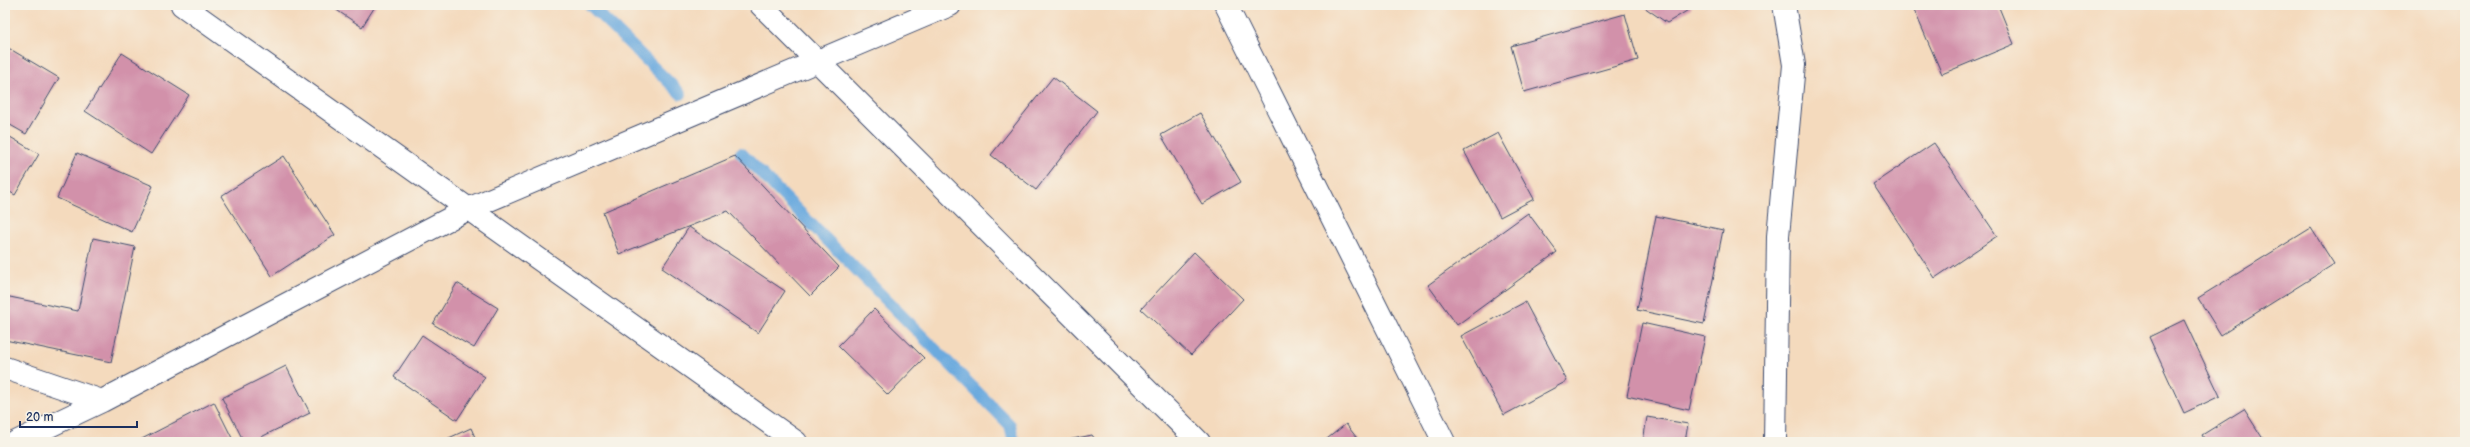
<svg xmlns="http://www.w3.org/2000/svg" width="2470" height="447" viewBox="0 0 2470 447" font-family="'Balsamiq Sans',sans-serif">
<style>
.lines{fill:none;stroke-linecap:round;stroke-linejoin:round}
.stream{stroke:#6caade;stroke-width:12}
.building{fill:#d291aa}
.minor-casing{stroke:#3c496c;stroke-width:24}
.minor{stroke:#fff;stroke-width:22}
</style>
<rect width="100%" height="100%" fill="#f7f3e8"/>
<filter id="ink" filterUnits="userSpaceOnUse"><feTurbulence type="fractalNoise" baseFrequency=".025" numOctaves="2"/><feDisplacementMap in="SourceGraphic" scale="8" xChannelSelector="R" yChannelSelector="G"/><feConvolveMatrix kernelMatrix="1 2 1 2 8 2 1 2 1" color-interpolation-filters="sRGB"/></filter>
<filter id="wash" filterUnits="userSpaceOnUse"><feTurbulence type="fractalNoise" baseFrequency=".012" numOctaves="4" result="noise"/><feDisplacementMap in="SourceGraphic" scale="16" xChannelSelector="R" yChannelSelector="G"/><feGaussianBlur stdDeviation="0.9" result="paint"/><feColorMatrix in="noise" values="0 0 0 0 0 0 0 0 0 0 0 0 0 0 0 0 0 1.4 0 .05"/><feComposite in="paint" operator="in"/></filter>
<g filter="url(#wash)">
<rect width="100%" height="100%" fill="#f4dabd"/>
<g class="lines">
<!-- stream -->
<path class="stream" d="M590,5L681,94
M741,153L1010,425L1014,442"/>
</g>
<g id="blocks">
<!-- building -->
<path class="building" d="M329,5H376L362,27Z
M1641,5H1692L1690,9L1667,23Z
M1912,5H1998L2014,44L1942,74Z
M1625,14L1638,60L1524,92L1511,46Z
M5,46L59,78L26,134L5,122Z
M122,53L189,95L151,154L85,111Z
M1053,77L1097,111L1036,190L991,155Z
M1200,113L1241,182L1202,204L1161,135Z
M1498,133L1534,199L1500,217L1464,151Z
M5,134L39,154L15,195L5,189Z
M1934,143L1997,236L1935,278L1873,184Z
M77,153L153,186L132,232L57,198Z
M284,156L335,235L272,276L221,196Z
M735,156L839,267L810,296L728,211L619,254L603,212Z
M1528,213L1557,252L1457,325L1428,285Z
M1656,216L1723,230L1704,324L1637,310Z
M689,227L785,291L758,333L662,268Z
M2311,228L2334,264L2221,335L2198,298Z
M93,238L135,247L111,362L5,340V296L78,311Z
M1194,252L1243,299L1191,355L1141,309Z
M457,283L498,308L474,348L433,324Z
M1525,302L1567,381L1504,415L1461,336Z
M874,309L924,358L888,395L838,346Z
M2184,320L2220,396L2184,413L2149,337Z
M1642,323L1705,337L1689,410L1627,396Z
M422,335L485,377L457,420L394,377Z
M286,366L310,413L251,442H244L222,398Z
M214,402L234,442H136Z
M2244,409L2265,442H2206L2202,435Z
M1647,417L1688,424L1685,442H1643Z
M1346,424L1360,442H1323Z
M471,428L477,442H440Z
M1092,435L1097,442H1063V441Z"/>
</g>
</g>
<g filter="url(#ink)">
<use href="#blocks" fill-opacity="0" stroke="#3c496c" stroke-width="1"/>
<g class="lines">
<defs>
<path id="minor" d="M182,5L796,442
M761,5L1199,442
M1226,5L1444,442
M5,368L102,401
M16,442L102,401L468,209L950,5
M1775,442L1778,236L1794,65L1784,5"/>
</defs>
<!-- minor casing -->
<use href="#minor" class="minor-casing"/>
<!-- minor -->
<use href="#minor" class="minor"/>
</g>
</g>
<!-- margin -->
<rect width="2470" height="447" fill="none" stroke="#f7f3e8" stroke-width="20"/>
<!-- scale -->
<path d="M20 421v6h117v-6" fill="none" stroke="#1b2f5e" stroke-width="2"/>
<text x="26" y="421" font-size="12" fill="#1b2f5e" stroke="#f7f3e8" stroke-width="3" paint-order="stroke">20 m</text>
</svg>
